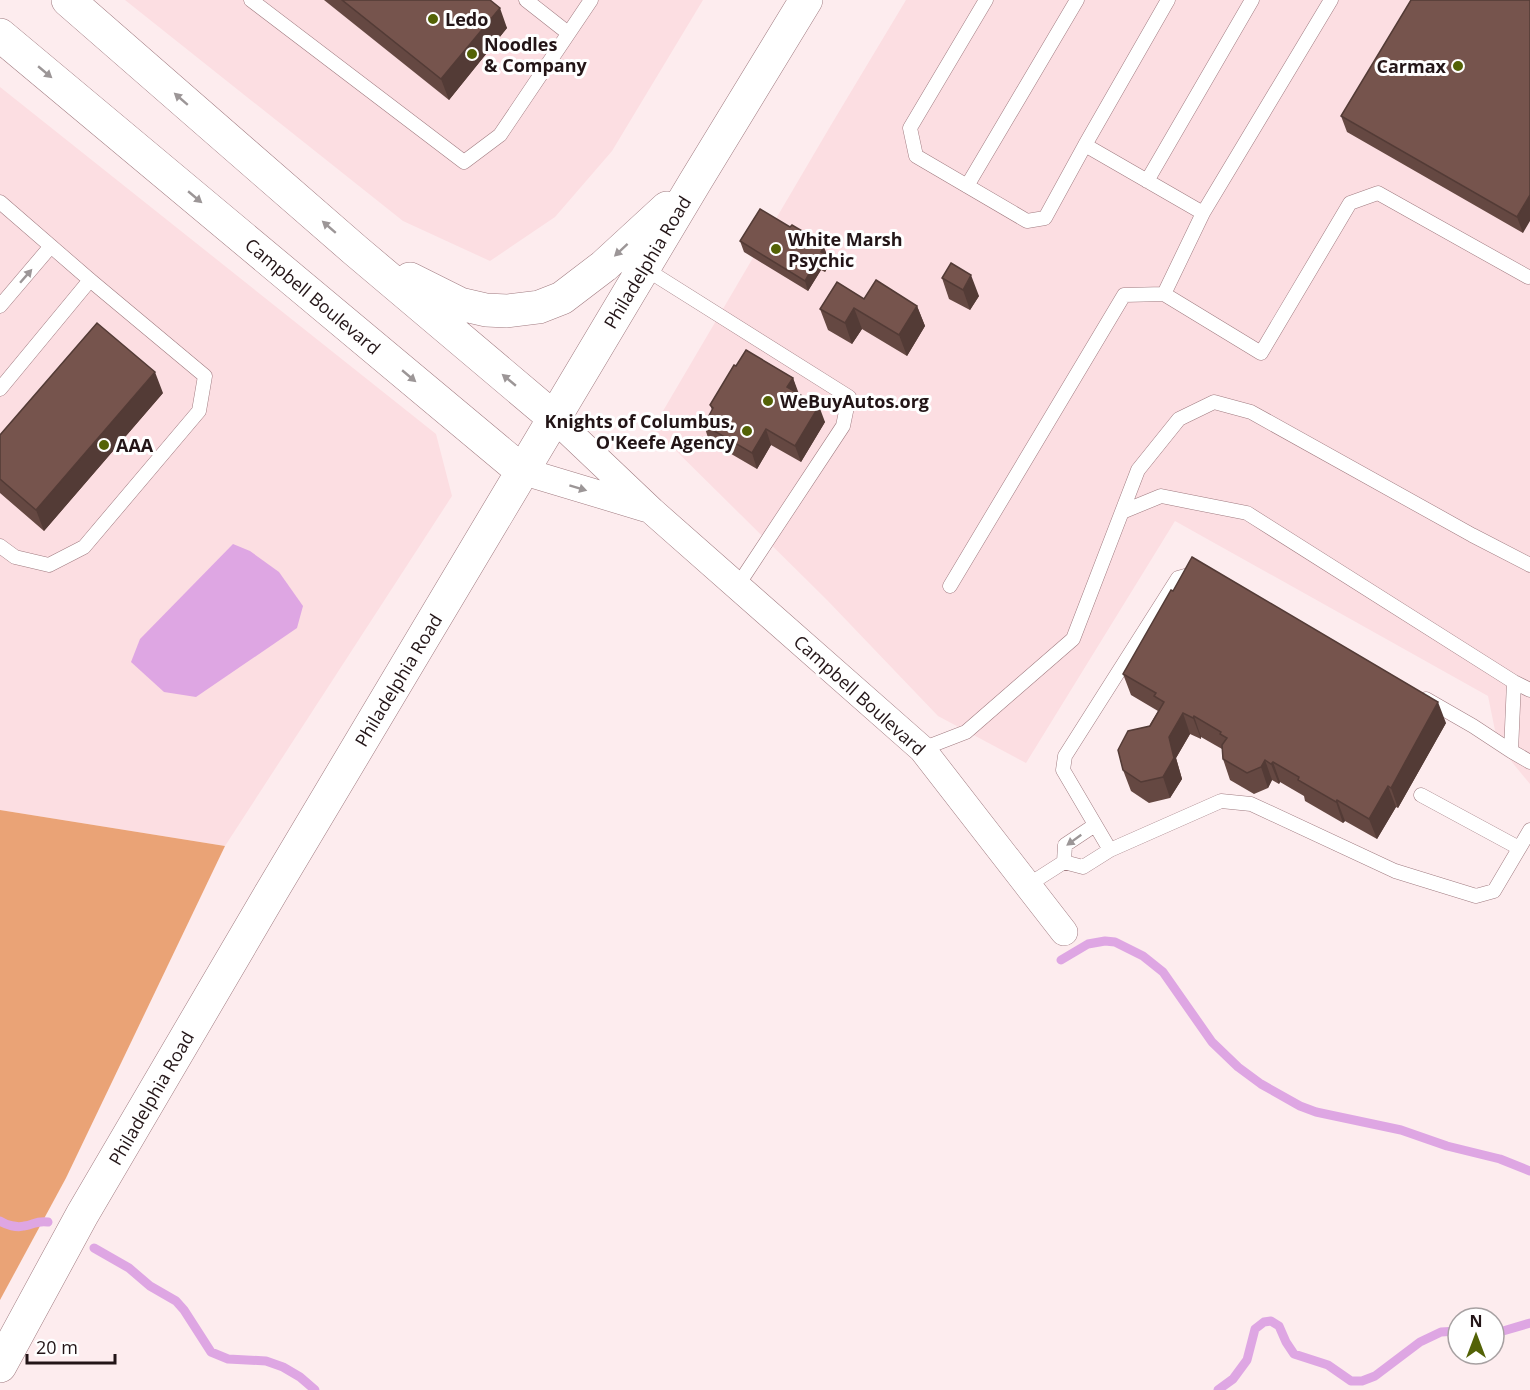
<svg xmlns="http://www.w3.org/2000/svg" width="1530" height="1390" viewBox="0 0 1530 1390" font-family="'Open Sans',sans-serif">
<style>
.built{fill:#fcdee2}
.forest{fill:#eaa376}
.water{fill:#dea6e3}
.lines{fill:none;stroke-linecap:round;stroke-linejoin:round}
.stream{stroke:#dea6e3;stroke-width:9}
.service-casing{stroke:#a07b80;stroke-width:15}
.minor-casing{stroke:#a07b80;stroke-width:28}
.secondary-casing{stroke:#a07b80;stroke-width:34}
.service{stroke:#fff;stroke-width:14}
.minor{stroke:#fff;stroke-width:27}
.secondary{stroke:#fff;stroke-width:33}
.wall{fill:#654842}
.shaded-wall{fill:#533b36}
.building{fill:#76544d;stroke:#533b36;stroke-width:1.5}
.oneway{fill:#9c9697}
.poi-dot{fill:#536206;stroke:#fff;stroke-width:2}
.labels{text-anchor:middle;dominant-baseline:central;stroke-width:6;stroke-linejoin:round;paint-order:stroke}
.poi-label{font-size:18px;font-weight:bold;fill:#231517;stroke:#fff;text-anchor:start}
.street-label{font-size:18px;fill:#231517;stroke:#fff}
</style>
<rect width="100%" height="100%" fill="#fdecee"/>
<!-- built -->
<path class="built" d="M125,0H703L612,151L555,217L490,261L403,221Z
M906,0H1530V784L1498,745L1488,696L1175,521L1026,763L938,716L827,600L653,428L831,125Z
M0,87L436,434L452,496L225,846L0,810Z"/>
<!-- forest -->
<path class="forest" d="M0,810L225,846L66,1178L0,1300Z"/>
<!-- water -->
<path class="water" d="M233,544L250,551L279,572L303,606L297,628L196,697L164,692L131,662L140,639Z"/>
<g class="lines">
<!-- stream -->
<path class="stream" d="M1061,960L1088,944L1105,941L1115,942L1143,956L1163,972L1212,1042L1238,1067L1261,1084L1300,1106L1316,1112L1401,1130L1447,1146L1500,1159L1530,1171
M0,1221C6,1225 17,1228 24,1226C34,1225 36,1220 48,1222
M94,1248L129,1268L150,1286L176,1301L184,1310L211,1352L228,1359L266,1361L283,1367L300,1377L315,1390
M1494,1330L1503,1331L1530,1323
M1218,1390L1233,1379L1247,1360L1255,1329L1264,1322L1271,1321L1279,1326L1286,1342L1294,1354L1328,1365L1351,1381H1362L1375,1376L1420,1342L1441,1332L1458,1331"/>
<defs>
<path id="service" d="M251,0L464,162L500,135L591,0
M526,0L568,33
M1085,145L1168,0
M1147,181L1252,0
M967,186L1077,0
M0,202L90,280L205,376L199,411L84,547L49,565L15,557L0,546
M1203,213L1331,0
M644,268L849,397L843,426L738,585
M1164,294L1261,353L1350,203L1378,193L1528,277
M0,306L51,246
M0,389L90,280
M1122,512L1161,496L1247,513L1514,682L1530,690
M950,586L1124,295L1164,294L1203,213L1085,145L1045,218L1027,221L916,156L910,128L986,0
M1514,682L1511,751L1530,762
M1426,699L1473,726L1511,751
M922,749L966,732L1073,639L1138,470L1179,419L1214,402L1251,412L1472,535L1530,565
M1421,795L1519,848
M1110,850L1063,770L1065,756L1178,578L1196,573
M1064,862L1065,845L1095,825
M1028,885L1064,862L1083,867L1110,850L1221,801L1251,804L1395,871L1476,896L1494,891L1530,830"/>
<path id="minor" d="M554,418L652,511L922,749L1064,932
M522,471L645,508"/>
<path id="secondary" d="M68,0L355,250L554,418
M0,35L522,471
M410,279L460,304L486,310L507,311L539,307L562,298L604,266L667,208
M0,1366L82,1215L272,891L695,182L806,0"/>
</defs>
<!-- service casing -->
<use href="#service" class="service-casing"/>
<!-- minor casing -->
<use href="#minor" class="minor-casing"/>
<!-- secondary casing -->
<use href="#secondary" class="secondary-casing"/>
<!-- service -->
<use href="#service" class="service"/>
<!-- minor -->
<use href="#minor" class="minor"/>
<!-- secondary -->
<use href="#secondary" class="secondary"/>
</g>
<!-- wall -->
<path class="wall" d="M324,0H490L507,28L449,100Z
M1530,0L1523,233L1347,132L1341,116Z
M790,227L804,232L805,235L828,257L827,259L829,265L825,272L821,270L808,291L744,252L740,241Z
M942,278L979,296L970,310L949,299Z
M864,299L917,306L925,326L907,356L862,329L852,344L828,330L820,309Z
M736,366L793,378L798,394L825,422L801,462L771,445L757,469L709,441L704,425L712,410L710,405Z
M163,393L44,531L0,493V435Z
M1123,674L1446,723L1398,808L1396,807L1377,839L1345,821L1343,823L1305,801L1304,796L1280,782L1279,784L1272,780L1268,788L1254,794L1230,780L1223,759L1222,749L1201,737V739L1190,734L1176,758L1182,779L1170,798L1149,803L1131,791L1123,770L1158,711L1131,695Z"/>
<!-- shaded-wall -->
<path class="shaded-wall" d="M500,8L507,28L449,100L441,79Z
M1530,195V221L1523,233L1517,217Z
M824,247L828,257L827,259L829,265L825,272L821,261V252Z
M817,259L821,270L808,291L805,281Z
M971,275L979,296L970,310L963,290Z
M917,306L925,326L907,356L899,335Z
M854,308L862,329L852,344L845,323Z
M155,372L163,393L44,531L36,510Z
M793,378L799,394L793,403L787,387Z
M819,406L825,422L801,462L795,446Z
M766,429L771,445L757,469L752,453Z
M1438,702L1446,723L1398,808L1391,788Z
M1183,713L1190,734L1176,758L1182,779L1170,798L1163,777L1169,737Z
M1194,716L1201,737V739L1193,718Z
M1265,760L1272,780L1268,788L1261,767Z
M1273,762L1280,782L1279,784L1271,764Z
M1388,786L1396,807L1377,839L1369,819Z
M1337,800L1345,821L1343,823L1336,802Z"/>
<!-- building -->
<path class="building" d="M342,0H490L500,8L441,79Z
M1411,0H1530V195L1517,217L1341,116Z
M760,209L790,227L792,225L804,232L803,234L824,247L821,252L826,254L821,261L817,259L805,281L740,241Z
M951,263L971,275L963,290L942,278Z
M876,280L917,306L899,335L854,308L845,323L820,309L837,282L864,299Z
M97,323L155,372L36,510L0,479V435Z
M746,350L793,378L787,387L819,406L795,446L766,429L752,453L704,425L713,408L710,405L734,365L736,366Z
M1192,557L1438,702L1391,788L1388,786L1369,819L1337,800L1336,802L1298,780L1299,777L1273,762L1271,764L1265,760L1261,767L1247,773L1223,759L1222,745L1227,738L1220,734L1221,732L1194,716L1193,718L1183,713L1169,737L1174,758L1163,777L1141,782L1123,770L1118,750L1128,731L1150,726L1164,702L1154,696L1156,693L1123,674L1171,590L1173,591Z"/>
<!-- one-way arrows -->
<defs><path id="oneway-solid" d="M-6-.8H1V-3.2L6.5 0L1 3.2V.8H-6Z" transform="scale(1.5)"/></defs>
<g class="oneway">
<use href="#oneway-solid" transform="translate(45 72) rotate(40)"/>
<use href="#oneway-solid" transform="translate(181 99) rotate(-139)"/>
<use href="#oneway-solid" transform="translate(195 197) rotate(40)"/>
<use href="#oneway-solid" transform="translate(329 227) rotate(-139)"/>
<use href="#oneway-solid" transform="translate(621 250) rotate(137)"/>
<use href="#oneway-solid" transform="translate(26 276) rotate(-49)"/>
<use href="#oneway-solid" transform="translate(409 376) rotate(40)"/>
<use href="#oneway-solid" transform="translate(509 380) rotate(-140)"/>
<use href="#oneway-solid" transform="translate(578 488) rotate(17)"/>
<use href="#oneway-solid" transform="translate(1074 840) rotate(144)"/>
</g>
<!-- markers -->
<g class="poi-dot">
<circle cx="433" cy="19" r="6"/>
<circle cx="472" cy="54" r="6"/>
<circle cx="1458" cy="66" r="6"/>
<circle cx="776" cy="249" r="6"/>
<circle cx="768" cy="401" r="6"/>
<circle cx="747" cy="431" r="6"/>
<circle cx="104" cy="445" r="6"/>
</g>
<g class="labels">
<!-- poi labels -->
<g class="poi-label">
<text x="445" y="19">Ledo</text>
<text x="484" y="44">Noodles<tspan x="484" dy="21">&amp; Company</tspan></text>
<text x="1446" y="66" text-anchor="end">Carmax</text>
<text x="788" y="239">White Marsh<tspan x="788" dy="21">Psychic</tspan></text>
<text x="780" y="401">WeBuyAutos.org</text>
<text x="735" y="421" text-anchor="end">Knights of Columbus,<tspan x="735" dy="21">O'Keefe Agency</tspan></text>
<text x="116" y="445">AAA</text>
</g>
<!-- street labels -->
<g class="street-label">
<text transform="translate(647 262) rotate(-59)">Philadelphia Road</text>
<text transform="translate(313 296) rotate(40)">Campbell Boulevard</text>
<text transform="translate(398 680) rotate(-59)">Philadelphia Road</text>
<text transform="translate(860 695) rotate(42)">Campbell Boulevard</text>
<text transform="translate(151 1098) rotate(-60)">Philadelphia Road</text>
</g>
</g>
<!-- north arrow -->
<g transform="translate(1476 1336)"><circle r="28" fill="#ffffff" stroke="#a7a1a2" stroke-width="1.5"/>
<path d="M0-4.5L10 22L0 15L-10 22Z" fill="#536206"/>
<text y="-9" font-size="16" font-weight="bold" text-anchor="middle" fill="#231517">N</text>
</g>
<!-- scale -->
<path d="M27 1354v9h88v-9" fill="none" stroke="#231517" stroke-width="3"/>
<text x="36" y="1354" font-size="18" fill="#231517" stroke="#ffffff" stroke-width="4.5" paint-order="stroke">20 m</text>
</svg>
